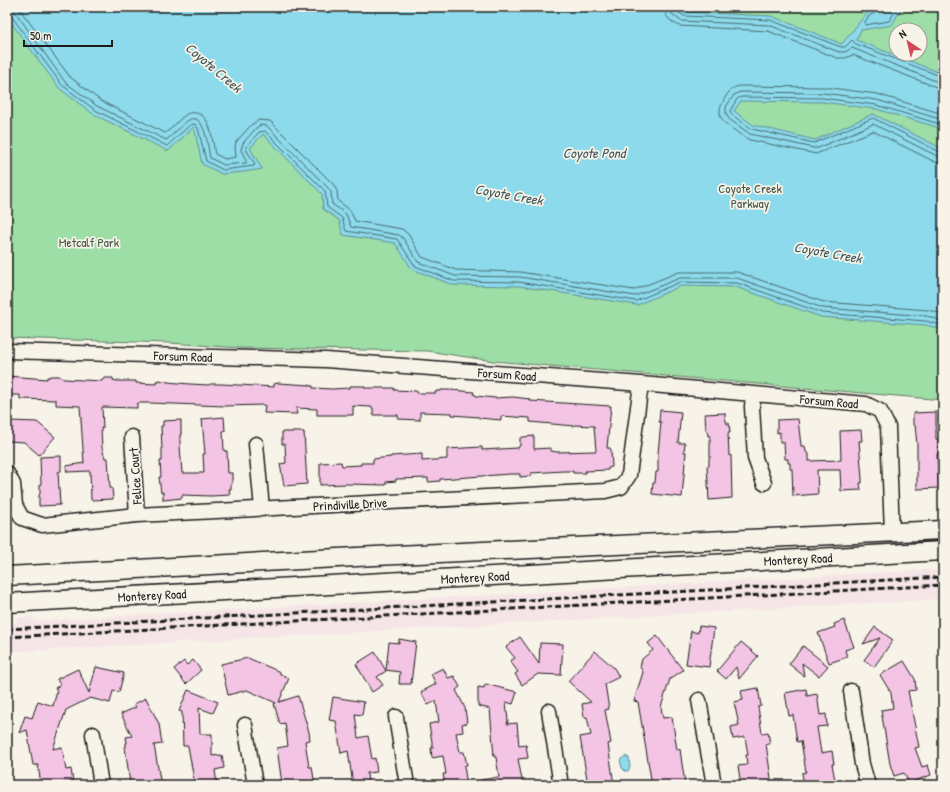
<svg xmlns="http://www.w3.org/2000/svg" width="950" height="792" viewBox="0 0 950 792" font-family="'Patrick Hand',sans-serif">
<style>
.built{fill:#f6e5e7}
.green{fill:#9ddda6;stroke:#5c7c61;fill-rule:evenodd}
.water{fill:#8cdaeb;stroke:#5f8e98}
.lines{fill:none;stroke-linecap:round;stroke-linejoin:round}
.shore{stroke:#49686f;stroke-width:1}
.building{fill:#f4c4e5;stroke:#1c1c1c}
.minor-casing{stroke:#1c1c1c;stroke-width:17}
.major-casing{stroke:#1c1c1c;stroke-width:21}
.minor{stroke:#f7f3e8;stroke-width:14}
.major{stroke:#f7f3e8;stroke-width:18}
.rail{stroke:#1c1c1c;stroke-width:3;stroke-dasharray:6 3;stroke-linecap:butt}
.labels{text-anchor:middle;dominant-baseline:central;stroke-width:3.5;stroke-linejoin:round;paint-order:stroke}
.park-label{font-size:13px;fill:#435645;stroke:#f7f3e8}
.street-label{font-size:13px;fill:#1c1c1c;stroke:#f7f3e8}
.water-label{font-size:14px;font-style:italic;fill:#3e555a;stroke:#f7f3e8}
</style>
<rect width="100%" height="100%" fill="#f7f3e8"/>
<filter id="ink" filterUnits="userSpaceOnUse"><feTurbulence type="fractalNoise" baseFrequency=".025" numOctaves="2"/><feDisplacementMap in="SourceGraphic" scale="8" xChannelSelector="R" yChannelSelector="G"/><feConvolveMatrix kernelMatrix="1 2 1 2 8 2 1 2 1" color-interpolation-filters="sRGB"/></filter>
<g filter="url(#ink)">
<!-- built -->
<path class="built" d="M943,569V599L7,652V623L18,622L19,618L34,617V621Z"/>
<!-- green -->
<path class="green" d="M7,7H943V400L493,361L427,351L241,348L170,343L7,338ZM896,30H920V54H896Z"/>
<!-- water -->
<path class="water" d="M7,7H677L684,12L771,16L842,44L867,13L878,7H902L892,25L861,30L856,40L943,74V129L876,109L822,102L741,101L734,111L753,125L815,140L873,114L943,149V330L926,325L821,317L736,287L681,286L637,305L519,286L453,285L412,269L395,243L343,235L339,220L323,209L322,194L263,134L250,148L262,169L243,172L222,174L202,164L194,127L168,151L93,114L59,88L7,17Z
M625,756L629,758L630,767L628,771H625L622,768L620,760Z"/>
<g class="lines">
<!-- shore -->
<path class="shore" d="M18,7L70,77L101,101L165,133C172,129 177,121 184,116C187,113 192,112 196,113C212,116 212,141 215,154L225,159L236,157L235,148L236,142L251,125L259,120L270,121L333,184L337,191L338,201L350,210L355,221L402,229L408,234L422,257L456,270L520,272L634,290L679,272H737L824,302L928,310L943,314
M664,7C665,17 671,23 680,26L768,31L837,58H845L853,55L936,87L943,88
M670,7L672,14L681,21L769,25L839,52H845L852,48L938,82H943
M675,7L677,11L684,16L770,20L841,47H845L852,40L856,44L943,77
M879,7L878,11L869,16L865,22V25L889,21L898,7
M7,10H12L16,13L65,82L97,106L166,140C174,135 180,126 187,121C205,109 208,148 210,158L224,165L246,163V160L241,150L243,143L257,127L261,125L267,126L328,188L331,192L332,204L346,214L351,227L399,235L403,238L418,262L455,276L520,277L635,296L680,278H737L823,308L927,316L943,321
M7,15L12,17L62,85L95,110L167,146L190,125L195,124L198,128L206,161L223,170L254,166L255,164L247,151L246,147L259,132L265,131L325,191L327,207L342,218L346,231L397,239L415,266L454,281L519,282L636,301L680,282L737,283L822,313L926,321L943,326
M943,114L877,94L823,87L742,86C734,86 730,90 726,96C716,113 718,119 734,130C739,133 744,138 750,140L816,154L873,131L935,162L943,163
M943,120L877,100L823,93L740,92L734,95L726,107V114L729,119L750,134L814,148H818L873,124L937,156L943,157
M943,125L876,105L822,98L741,97L737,99L730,111L732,115L752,129L814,143L873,118L940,152H943"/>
</g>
<!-- building -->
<path class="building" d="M7,376L47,379V377H50V376H59L64,379L102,381L104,378H113V380L117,381H136V383L156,384V381H158V380L167,381V382L190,384L209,385L210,384H221L274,387V384L278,383L310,385V386H313V388L332,389L350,388V386H365V388H394V390L417,391V393H436V391H441V390H451L474,392L473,394L476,395V396L495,398L513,397L530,399V401L611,406L607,448H610L611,450L612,467L608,468V470L585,471V473H573V471H563L531,473V476L520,477V474H510L440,479V481L428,482V478L396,479V481L386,482V485L347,484L320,485V463L341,462L342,466L361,465V463H373V459L391,457V456L422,454V461L447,459V449L482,447V450L518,448V447L520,446V438L523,437L534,436V449L551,448V451L557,452L596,451L594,426L574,425V426L530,422V418L501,416V420L479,418V417L452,415V413L420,412V420L398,419V415H373V408H371V407L353,406V415H317V409L296,408L297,414L264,413L265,405L224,406L150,403H138L137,404V408L102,407L103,428H101L102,448L105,458H108L110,488H112L113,499L91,500L90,471L67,472L66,466L84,463L80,406L56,405V400L20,399V395H7Z
M660,410L681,412L678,443H685L684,452H686L682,497L652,494L653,483H655L656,472H658V453L661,422H659Z
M936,412V439H938L939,454H937L939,488L917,489V445L915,425H913V413Z
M725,413V420H726L727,424L729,423L730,433H728L729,455H731L732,498L709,500L707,466H709V458H710V436H708L707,430H706L705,414Z
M224,417L225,431H223L224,451H227L228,473H232V484H231V489H229L230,495L211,496L182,495V498L163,500V492L161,493L159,477H161L160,461H162V450L161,426H163V421L181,420V435H180V446L182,473H204L203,454H205L202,419Z
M798,419L801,446H805L806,452L809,454V461L841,460L840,431L861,430L862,441H859L862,479V483H860L861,490L841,491L840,470H817L818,494L793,496L792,469H790V463H788V459H785L784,442H780V432L777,433V420Z
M9,421L37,422L55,437L39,455L24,442L8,441L9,439H7V423H9Z
M282,432H304L307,484L284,486L280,464L286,463L285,444H282Z
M61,456V471L58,472L60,505L39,506V495L40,494V484H41L40,457Z
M844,620L854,647L845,650L847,657L829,663L818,633L835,627L834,624Z
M699,626L714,628L709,667L686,664L691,631L698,633Z
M875,627L893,640L874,667L864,660L880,638L863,644Z
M657,636L683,670L670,679L661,707L663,718L672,717L677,750L680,749L682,764L685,783L673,785H652L638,702L634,701L643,672L640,667L642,659L653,650L648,643Z
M520,637L539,664L540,643L563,644L561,675L538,674L522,685L515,674L518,672L510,661L515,658L506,647Z
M399,639L416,642L411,684H399L400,672L386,670L389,642L399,643Z
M741,642L758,656L739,679L736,667L726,679L717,671Z
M803,646L828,666L819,676L802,663L804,676L789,664Z
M595,651L614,668L619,677L605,684L609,709L605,710L611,743L608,744L614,785H588L580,737L591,735L587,717H584L582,704L591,702L568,681Z
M375,652L386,671L377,677L383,685L372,692L356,664Z
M248,658L280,672V674L289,678L279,702L298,696L309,732L310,740L305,741L309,767H312L315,785H293L292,782L282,784L277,748L288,746L285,723L280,724L274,704L276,703L247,690L228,695L221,664Z
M193,660L201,670L186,684L174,669L184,661L187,665Z
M904,661L915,679L916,690L908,691L919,747L915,748L922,767L928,765L931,775L909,783L904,773L894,776L890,764L881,710L893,708L891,693L880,675Z
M96,667L124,673L119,692L113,691L110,703L90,698L66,710L53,749L62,747L66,770L71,769L73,782L63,783V785H41L38,765H33L27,730L19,733L25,716L32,718L38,701L53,706L57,691L55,688L60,685L57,679L78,669L89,693Z
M443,668L448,678L454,676L460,687L456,690L465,708L467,723L462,724L463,732L456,733L460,752H464L467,765L464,766L467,785H445L443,774H446L443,756L432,758L431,748H433L429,724L439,722L436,701L428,705L421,692L436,684L431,674Z
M485,684L517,692L513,704L506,702L508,721L507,724L517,723L519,746L526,745L528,758L518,759L523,785H482L481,780L499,777L496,757H494L490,709L478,706V687L484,688Z
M758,688L761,706L758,707L762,733L768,732L770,744H766L772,785H741L738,766L747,765L746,755H748L745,737L733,739L731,727L739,725L734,702L743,700L741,691Z
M806,689L807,696L817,694L820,715L826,714L827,726L817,727L821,753L832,751L834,764H832L835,780L826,782V785H804L802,773L806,772L801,741L797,742L793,715L789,716L785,693Z
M188,690L218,702L213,713L199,708L200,734H212V756L222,755L224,768L215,770L217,785H195L188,746H183L182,712L179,711Z
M333,697L364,702L362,715L355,714L358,738L368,736L372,759L375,758L377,772L367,773L368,783L353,785L348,751L341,753L336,721L329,720Z
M146,698L159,724L162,744L154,745L161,785H139V782L130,783L125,747H126V743H127L126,737L132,736L121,714L136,707L134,704Z"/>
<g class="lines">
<defs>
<path id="minor" d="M7,351L326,360L641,384L866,404L880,411L888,427L892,533
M753,394L752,407L755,458L764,483
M132,437L137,515
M256,444L262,509
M7,473L13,484L15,505L22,518L42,525L137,515L605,491L621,487L629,475L641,384
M851,691L862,764L868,785
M699,700L714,785
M549,711L561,785
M396,717L407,785
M245,725L255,785
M93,734L101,785"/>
<path id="major" d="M7,576L375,556L943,530
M7,603L943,551"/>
</defs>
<!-- minor casing -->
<use href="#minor" class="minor-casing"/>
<!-- major casing -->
<use href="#major" class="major-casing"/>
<!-- minor -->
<use href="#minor" class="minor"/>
<!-- major -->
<use href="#major" class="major"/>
<!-- rail -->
<path class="rail" d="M7,629L943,577
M7,637L943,585"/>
</g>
</g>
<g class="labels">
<!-- park labels -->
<g class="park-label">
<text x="750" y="188">Coyote Creek<tspan x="750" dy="15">Parkway</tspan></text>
<text x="89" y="242">Metcalf Park</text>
</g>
<!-- street labels -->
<g class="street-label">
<text transform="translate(183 356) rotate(2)">Forsum Road</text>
<text transform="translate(507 374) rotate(4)">Forsum Road</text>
<text transform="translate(829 401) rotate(5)">Forsum Road</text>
<text transform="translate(135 476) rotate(-94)">Felice Court</text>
<text transform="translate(350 504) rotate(-3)">Prindiville Drive</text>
<text transform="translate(798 559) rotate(-3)">Monterey Road</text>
<text transform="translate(475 577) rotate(-3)">Monterey Road</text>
<text transform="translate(152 595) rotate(-3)">Monterey Road</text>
</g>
<!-- water labels -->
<g class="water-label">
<text transform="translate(214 67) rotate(40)">Coyote Creek</text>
<text x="594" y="152">Coyote Pond</text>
<text transform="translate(509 194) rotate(10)">Coyote Creek</text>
<text transform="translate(828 252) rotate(10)">Coyote Creek</text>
</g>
</g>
<!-- margin -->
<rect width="950" height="792" fill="none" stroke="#f7f3e8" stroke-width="24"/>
<rect x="12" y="12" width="926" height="768" fill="none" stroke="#1c1c1c" stroke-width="1.5" filter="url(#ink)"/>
<!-- north arrow -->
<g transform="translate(908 42) rotate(325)"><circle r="19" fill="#f7f3e8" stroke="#9f9d96"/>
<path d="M0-3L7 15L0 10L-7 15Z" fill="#d1495b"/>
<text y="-6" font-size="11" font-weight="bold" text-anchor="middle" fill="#1c1c1c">N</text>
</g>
<!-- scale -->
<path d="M24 40v6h88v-6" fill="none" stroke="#1c1c1c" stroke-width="2"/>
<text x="30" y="40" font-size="12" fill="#1c1c1c" stroke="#f7f3e8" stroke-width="3" paint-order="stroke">50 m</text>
</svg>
